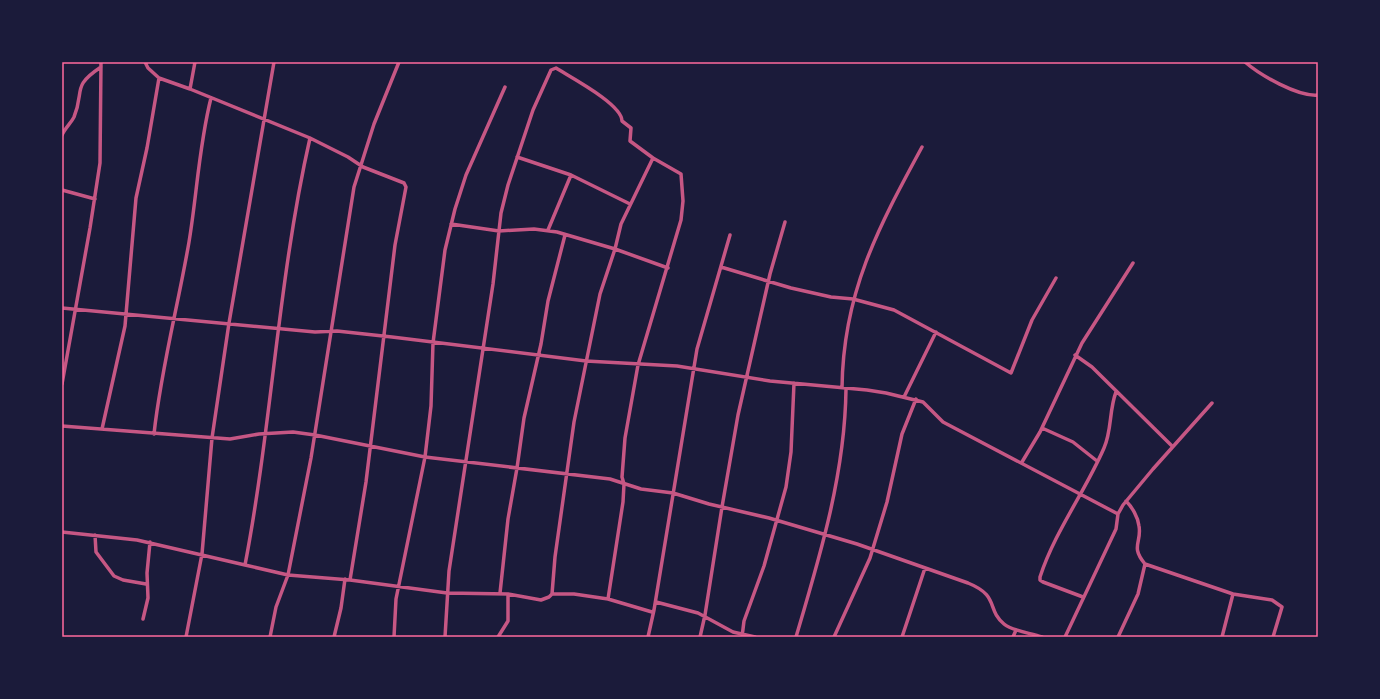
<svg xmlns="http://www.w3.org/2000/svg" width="1380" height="699" viewBox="0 0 1380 699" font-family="'Sofia Sans Condensed',sans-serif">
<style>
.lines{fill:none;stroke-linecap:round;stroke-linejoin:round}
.minor{stroke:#c65784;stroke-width:3.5}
.neatline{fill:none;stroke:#ff6b9d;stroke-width:1.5}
</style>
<rect width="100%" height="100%" fill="#1b1b3a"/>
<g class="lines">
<!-- minor -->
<path class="minor" d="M145,62L148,68L159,78
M1245,62C1260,75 1298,97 1318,95
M190,89L195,62
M62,135C65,128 71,123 74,117C85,90 71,87 101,67
M310,138C278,279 272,424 245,565L288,575L350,580L447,593L508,594L541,600L549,597L552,594H574L608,599L652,612
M517,157L571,175L630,204
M62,190L95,199
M451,224L499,231L534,229L557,232L615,249L668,268
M548,230L571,175
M721,267L791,288L831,297L853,299L894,310L1011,373L1032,320L1056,278
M62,308L315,332L337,331L392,337L586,361L677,366L770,381L867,390L886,393L923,402L943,422L1118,514
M1075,355L1092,367L1172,446
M62,384L90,228L100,163L101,62
M842,388C843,293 878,228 922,147
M904,397L936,332
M62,426L230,439L259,434L293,432L315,435L425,457L610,479L641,489L673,493L709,504L769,518L857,544L968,583C1000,596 986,609 1004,624C1012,631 1031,633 1042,637
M1042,428L1073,442L1097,461
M102,429L125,326L136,198L147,148L159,78L190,89L310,138L348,157L363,167L404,183L406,187L395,245L366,482L350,580
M154,434C161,369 178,306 189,242C197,194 199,145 211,98
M1022,462L1040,432L1082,343L1133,263
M1126,501C1132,507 1138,517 1139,526C1142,543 1130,546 1145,564L1233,594L1272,600L1282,607L1273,637
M62,532L137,540L245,565
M95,535L96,552L114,576L123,580L146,584
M500,593L508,519L517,468L524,418L541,344L548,301L565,235
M552,594L555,557L574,422L600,294L615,249L621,224L653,158L681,174L683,201L681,220L638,365L625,438L622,477L624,484L623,502L608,599
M1083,597L1043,582L1040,580V577C1055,531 1085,492 1104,448C1112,430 1109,410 1116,392
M656,602L698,613L733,632L755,637
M143,619L148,598L147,573L150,542
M186,637L202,554L212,438L229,323L274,62
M270,637L276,607L288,575L311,458L354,187L374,124L399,62
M334,637L341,608L345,579
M394,637L396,599L425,457L431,406L433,343L445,250L455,209L466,175L505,87
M445,637L449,571L493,284L501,213L508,185L533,110L551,70L556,68C570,77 622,104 622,121L631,128L630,141L653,158
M498,637L508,621V594
M648,637L654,610L697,349L730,235
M700,637L705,615L722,507L738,415L770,274L785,222
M742,637L744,621L764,566L786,487L791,452L794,383
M796,637C820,556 845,474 846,389
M834,637L870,558L887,502L902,434L916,399
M902,637L925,568
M1013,637L1016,630
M1065,637L1116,529L1118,514L1123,505L1153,469L1212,403
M1118,637L1138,594L1145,564
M1222,637L1233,594"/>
</g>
<!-- border -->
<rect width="1380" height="699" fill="none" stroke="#1b1b3a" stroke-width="126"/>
<rect x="63" y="63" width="1254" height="573" class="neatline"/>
</svg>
